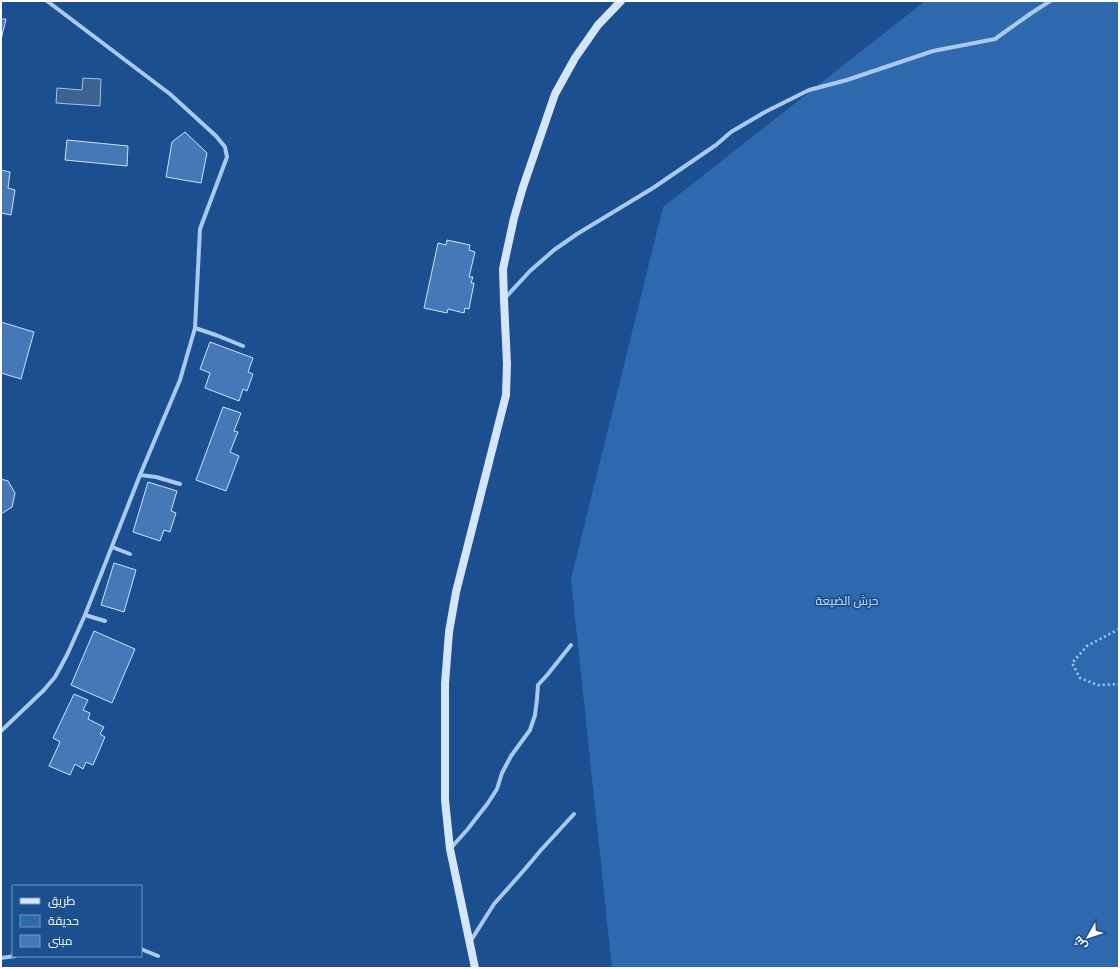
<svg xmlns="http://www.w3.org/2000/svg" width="1120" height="969" viewBox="0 0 1120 969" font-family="Montserrat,Cairo,sans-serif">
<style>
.green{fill:#2e69ad}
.water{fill:#3c6290;stroke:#9cc4f0}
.building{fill:#4478b7;stroke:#cfe3fa}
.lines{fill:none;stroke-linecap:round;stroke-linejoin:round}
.path{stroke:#a9c9ee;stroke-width:2.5;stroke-dasharray:2 3;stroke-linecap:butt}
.street{stroke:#a9c9ee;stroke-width:4}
.secondary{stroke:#d6e6fa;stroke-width:8}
.labels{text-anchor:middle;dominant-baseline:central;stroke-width:3.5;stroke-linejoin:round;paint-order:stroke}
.park-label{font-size:12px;fill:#cfe3fa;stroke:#1b4f8f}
</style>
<rect width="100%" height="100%" fill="#1b4f8f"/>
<!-- green -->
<path class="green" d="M925,1H1119V968H612L571,579L663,207Z"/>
<!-- water -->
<path class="water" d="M83,78L101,79L100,106L56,103L57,88L82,90Z"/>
<!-- building -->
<path class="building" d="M1,19H6L1,40Z
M185,132L207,153L201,183L166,177L172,142Z
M67,140L128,146L127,166L65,160Z
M1,170L10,172L8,188L15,190L11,215L1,213Z
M447,240L470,245L469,250L475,252L469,277H473L471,283H474L469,309L465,308L464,313L448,309L447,313L424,308L438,243L446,245Z
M1,322L34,332L21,379L1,373Z
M210,342L253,358L248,372L253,374L247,391L243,389L239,401L205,388L210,373L200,369Z
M223,407L241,413L234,431L238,432L230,452L239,456L226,491L196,480Z
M1,479L8,481L15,493L12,507L1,514Z
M148,482L177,491L171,511L176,513L170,532L164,530L160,541L133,532Z
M114,563L136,570L124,612L101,605Z
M94,631L135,649L112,703L71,685Z
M74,694L88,700L83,710L90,713L88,719L104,727L100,734L105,737L93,765L86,762L83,769L75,764L70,775L49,766L60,742L53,738Z"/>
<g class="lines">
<!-- path -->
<path class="path" d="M1119,629L1087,646L1072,663L1080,678L1098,685L1119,684"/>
<!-- street -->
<path class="street" d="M505,298L530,271L554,250L577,234L653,188L716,145L731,132L765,112L809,90L847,80L933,51L995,39L1030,14L1050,1
M195,328L216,335L243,346
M140,475L156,477L180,484
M112,547L130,554
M85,615L105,621
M1,731L44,690L55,677L67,655L85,615L140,475L180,380L195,328L200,229L227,157L225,147L216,136L170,94L47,1
M450,849L467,830L488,803L497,789L502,773L511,756L530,730L535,715L537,699L538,685L548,674L571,645
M470,942L494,904L525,869L541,850L574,814
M141,949L158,956
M1,958L15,956"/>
<!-- secondary -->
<path class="secondary" d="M475,968L450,849L445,800V684L449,632L456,592L506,395L507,364L504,300L503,269L514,218L523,187L555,94L575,58L598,25L621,1"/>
</g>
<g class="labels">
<!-- park labels -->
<g class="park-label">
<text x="847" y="600">حرش الضيعة</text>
</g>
</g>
<!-- border -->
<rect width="1120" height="969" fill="none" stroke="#ffffff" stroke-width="4"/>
<!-- legend -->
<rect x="12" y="885" width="130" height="72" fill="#1b4f8f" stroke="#7695bc"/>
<rect x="20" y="898" width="20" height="6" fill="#d6e6fa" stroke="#7695bc"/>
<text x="48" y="905" font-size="12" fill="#ffffff">طريق</text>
<rect x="20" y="915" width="20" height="12" fill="#2e69ad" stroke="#7695bc"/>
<text x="48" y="925" font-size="12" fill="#ffffff">حديقة</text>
<rect x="20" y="935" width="20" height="12" fill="#4478b7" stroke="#7695bc"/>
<text x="48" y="945" font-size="12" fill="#ffffff">مبنى</text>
<!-- north arrow -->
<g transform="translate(1088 937) rotate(231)" stroke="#1b4f8f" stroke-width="3" paint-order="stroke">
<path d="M0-3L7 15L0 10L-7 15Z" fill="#ffffff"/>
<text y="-6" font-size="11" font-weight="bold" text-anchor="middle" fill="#ffffff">ش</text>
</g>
</svg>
